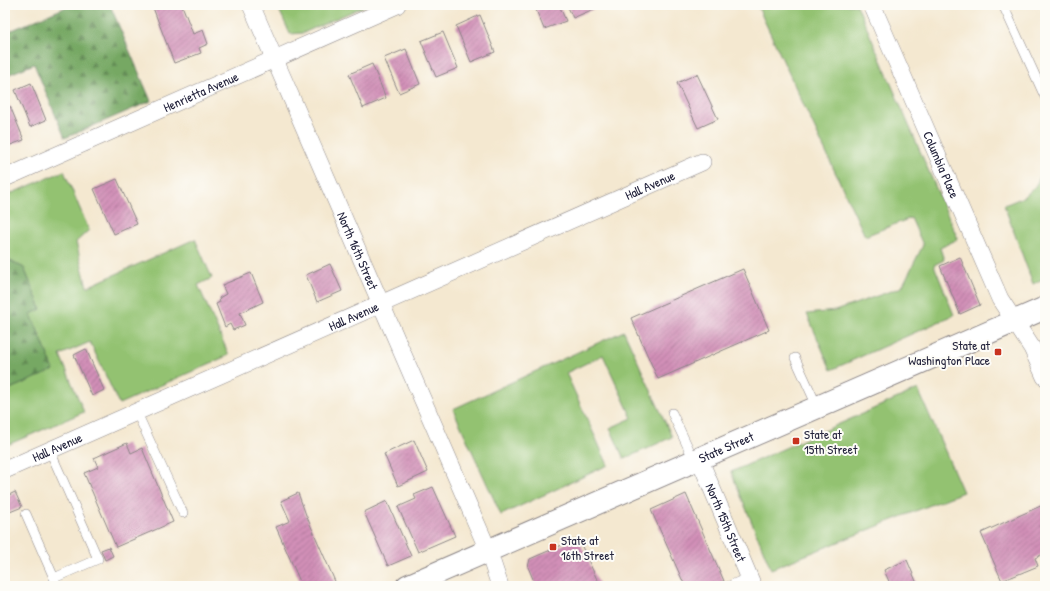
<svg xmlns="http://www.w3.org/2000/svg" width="1050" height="591" viewBox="0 0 1050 591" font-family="'Patrick Hand',sans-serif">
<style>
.green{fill:#93c271;stroke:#5a7256}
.forest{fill:url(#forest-firs);stroke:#4c654f}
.building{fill:url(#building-hatch)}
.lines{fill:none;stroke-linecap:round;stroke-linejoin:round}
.lane-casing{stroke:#8b8586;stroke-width:10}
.street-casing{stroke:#8b8586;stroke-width:18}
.secondary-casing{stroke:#8b8586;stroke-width:24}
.lane{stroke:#fff;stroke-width:9}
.street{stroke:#fff;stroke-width:17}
.secondary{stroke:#fff;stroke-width:22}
.poi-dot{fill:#c8321e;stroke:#fdfcf7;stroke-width:1.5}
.labels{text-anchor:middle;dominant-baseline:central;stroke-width:4;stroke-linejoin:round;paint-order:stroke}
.street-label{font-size:13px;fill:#22223b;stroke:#fdfcf7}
.poi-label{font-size:13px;fill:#22223b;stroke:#fdfcf7;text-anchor:start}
</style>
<defs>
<pattern id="forest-firs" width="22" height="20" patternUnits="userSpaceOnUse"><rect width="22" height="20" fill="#76a863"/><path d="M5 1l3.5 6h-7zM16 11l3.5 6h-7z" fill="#608853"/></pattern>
<pattern id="building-hatch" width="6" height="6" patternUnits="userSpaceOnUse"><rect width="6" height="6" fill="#d18fb7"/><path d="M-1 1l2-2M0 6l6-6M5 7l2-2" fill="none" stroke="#a97496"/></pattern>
</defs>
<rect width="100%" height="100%" fill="#fdfcf7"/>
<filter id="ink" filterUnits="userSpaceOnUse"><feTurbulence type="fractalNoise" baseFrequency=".025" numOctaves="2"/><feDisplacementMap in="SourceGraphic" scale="8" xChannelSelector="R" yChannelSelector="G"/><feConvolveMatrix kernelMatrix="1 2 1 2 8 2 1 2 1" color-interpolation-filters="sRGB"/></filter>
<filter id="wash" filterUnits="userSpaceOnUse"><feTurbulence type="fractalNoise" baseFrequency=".012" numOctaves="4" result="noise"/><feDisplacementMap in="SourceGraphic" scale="16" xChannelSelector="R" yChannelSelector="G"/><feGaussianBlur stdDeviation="0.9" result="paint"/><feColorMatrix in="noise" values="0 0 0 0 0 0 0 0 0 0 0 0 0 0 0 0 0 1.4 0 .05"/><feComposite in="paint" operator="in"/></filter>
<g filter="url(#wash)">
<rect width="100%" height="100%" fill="#f4e8d0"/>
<!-- green -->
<path class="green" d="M277,5H367L303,33L290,34Z
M757,5H857L958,239L940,248L944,260L934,265L954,315L831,370L807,314L835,311L902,287L923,245L911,218L865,236Z
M1045,162V278L1033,284L1004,205C1031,195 1037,190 1045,162Z
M64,171L89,230L76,242L87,287L195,239L212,278L198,285L229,355L119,404L90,342L60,355L84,412L5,446V391L54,370L30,314L41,309L24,268L5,258V196Z
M624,331L672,437L624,459L610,428L632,418L603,355L566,373L608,465L501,515L453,409Z
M918,389L963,492L771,569L731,472Z"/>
<!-- forest -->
<path class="forest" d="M71,5H110L151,101L65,138L34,64L5,76V33Z
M5,258L24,268L41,309L31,314L54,370L5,391Z"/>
<g id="blocks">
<!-- building -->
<path class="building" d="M152,5H182L193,34L203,30L208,44L199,48L201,53L174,63Z
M534,5H559L566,21L544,29Z
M567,5H595L596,8L573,18Z
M480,15L495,52L471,62L456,26Z
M443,32L458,68L436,77L421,41Z
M406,49L420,84L399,93L384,58Z
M372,64L386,98L363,108L349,74Z
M697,74L718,119L698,128L677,83Z
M31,83L46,120L30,127L15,90Z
M10,106L24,140L5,147V108Z
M117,179L137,224L114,234L94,189Z
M960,257L980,305L960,314L940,266Z
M330,264L342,291L317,302L306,275Z
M743,269L769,330L658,379L631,318Z
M251,273L263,302L240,313L245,325L233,330L230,324L225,327L216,304L220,302L219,298L226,294L222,285Z
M86,349L104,390L92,396L74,355Z
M414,440L428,472L398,486L384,454Z
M127,443L131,453L142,448L173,522L116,547L84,473L98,467L94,458Z
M433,487L455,536L418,552L398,507L416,499L414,495Z
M15,492L22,507L5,514V497Z
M298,493L306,515L337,586H302L276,527L290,521L281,501Z
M686,494L724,581L713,586H685L651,510Z
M387,501L411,556L388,566L364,512Z
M1045,504V553L1035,558L1038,566L1002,581L981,533Z
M578,538L600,586H536L528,567L530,559Z
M109,547L113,556L105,560L101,550Z
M907,560L918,586H891L884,570Z"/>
</g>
</g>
<g filter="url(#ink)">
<use href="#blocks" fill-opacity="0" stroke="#8b8586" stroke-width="1"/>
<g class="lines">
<defs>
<path id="lane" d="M1003,5L1045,97
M795,358L817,406
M137,413L183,513
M672,413L694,460
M26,514L54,578L98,559L50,451
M729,586L750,577"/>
<g id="street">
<path id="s1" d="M251,5L488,550L500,586"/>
<path id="s2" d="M872,5L1000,299L1032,348L1045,377"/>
<path id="s3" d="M5,178L397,5"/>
<path id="s4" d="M699,458L753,586"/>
<path id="s5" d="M5,470L702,162"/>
</g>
<g id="secondary">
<path id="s6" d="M407,586L1045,308"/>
</g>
</defs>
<!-- lane casing -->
<use href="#lane" class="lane-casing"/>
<!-- street casing -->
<use href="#street" class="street-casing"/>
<!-- secondary casing -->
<use href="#secondary" class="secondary-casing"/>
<!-- lane -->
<use href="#lane" class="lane"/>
<!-- street -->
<use href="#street" class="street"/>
<!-- secondary -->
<use href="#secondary" class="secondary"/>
</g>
</g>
<!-- markers -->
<g class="poi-dot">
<rect x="994" y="348" width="8" height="8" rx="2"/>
<rect x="792" y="437" width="8" height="8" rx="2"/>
<rect x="549" y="543" width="8" height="8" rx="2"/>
</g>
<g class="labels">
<!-- street labels -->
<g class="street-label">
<text stroke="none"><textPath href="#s3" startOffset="214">Henrietta Avenue</textPath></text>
<text stroke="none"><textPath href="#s2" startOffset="174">Columbia Place</textPath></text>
<text stroke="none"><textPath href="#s5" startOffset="705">Hall Avenue</textPath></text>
<text stroke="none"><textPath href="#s1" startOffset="268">North 16th Street</textPath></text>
<text stroke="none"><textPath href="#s5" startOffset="381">Hall Avenue</textPath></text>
<text stroke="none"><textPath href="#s6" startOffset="348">State Street</textPath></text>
<text stroke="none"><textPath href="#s5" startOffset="57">Hall Avenue</textPath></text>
<text stroke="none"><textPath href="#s4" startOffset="70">North 15th Street</textPath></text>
</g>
<!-- poi labels -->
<g class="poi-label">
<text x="990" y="345" text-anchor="end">State at<tspan x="990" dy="15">Washington Place</tspan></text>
<text x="804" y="434">State at<tspan x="804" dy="15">15th Street</tspan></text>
<text x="561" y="540">State at<tspan x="561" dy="15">16th Street</tspan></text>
</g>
</g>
<!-- margin -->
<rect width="1050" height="591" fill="none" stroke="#fdfcf7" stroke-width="20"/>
</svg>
